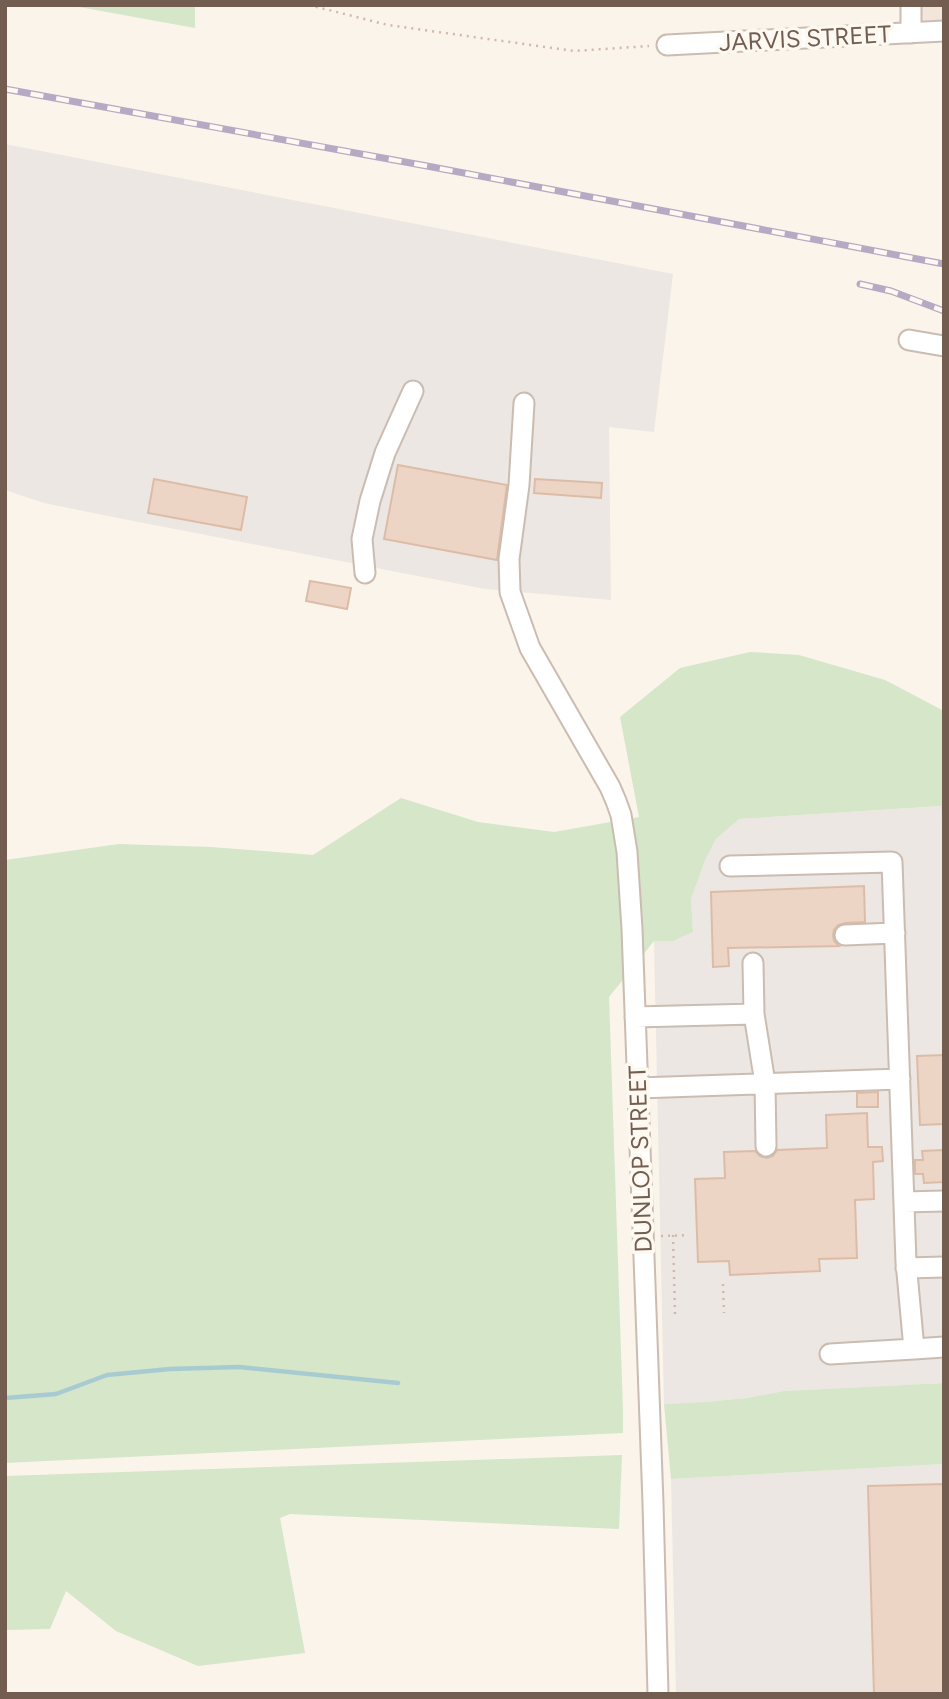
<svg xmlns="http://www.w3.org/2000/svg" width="949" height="1699" viewBox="0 0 949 1699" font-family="Figtree,sans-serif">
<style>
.residential{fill:#f1e6d9}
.industrial{fill:#ece7e2}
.green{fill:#d5e6c9}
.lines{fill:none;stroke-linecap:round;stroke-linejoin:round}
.stream{stroke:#a8cbd2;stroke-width:4.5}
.building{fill:#ecd5c5;stroke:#ddbca7;stroke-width:2}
.minor-casing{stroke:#cbbcb1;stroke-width:23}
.path{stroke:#d1b8a8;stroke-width:2.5;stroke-dasharray:2 5;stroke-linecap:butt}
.minor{stroke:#fff;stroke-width:19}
.rail-casing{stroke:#b7a9c3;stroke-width:7}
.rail{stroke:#fdf8f0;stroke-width:4.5;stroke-dasharray:13;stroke-linecap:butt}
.labels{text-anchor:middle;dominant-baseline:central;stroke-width:7;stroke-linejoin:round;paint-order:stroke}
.street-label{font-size:24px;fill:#725d50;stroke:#fdf8f0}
</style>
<rect width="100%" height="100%" fill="#faf4ea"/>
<!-- residential -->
<path class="residential" d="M913,5H944V20L912,21Z"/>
<!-- industrial -->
<path class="industrial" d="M5,144L673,274L654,432L609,427L611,600L485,589L123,519L44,503L5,490Z
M942,806L944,840V1383L784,1391L747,1398L705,1402L664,1404L654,941H673L693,932L691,899L706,858L716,839L739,819Z
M944,1464V1694H676L671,1479Z"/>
<!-- green -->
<path class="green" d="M68,5H195V28Z
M750,652L799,655L885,680L944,711V840L941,806L739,819L716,839L706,858L691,899L693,932L673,941H654L609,997L623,1411V1433L5,1463V860L119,844L211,847L313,855L401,798L478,822L554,832L639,817L620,717L680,668Z
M944,1383V1464L671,1479L664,1404L705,1402L747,1398L784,1391Z
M622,1455L619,1529L290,1514L280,1518L305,1653L198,1666L116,1631L66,1591L50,1629L5,1630V1476Z"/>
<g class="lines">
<!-- stream -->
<path class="stream" d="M5,1398L56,1394L107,1375L170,1369L239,1367L398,1383"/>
</g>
<!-- building -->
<path class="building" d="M398,465L507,485L497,560L384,539Z
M154,479L247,497L241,530L148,513Z
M535,479L602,483L601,498L534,493Z
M310,581L351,588L347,609L306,601Z
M864,886L865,922L845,923L838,925L834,930L833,935L834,941L839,946L728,948L729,966L713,967L711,892Z
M944,1055V1124L920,1125L917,1056Z
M878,1092V1107H857V1093Z
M867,1113L868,1147H882L883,1161L873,1162L874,1199L855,1200L857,1258L819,1259L820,1271L730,1275L729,1261L698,1262L695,1179L725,1178L724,1152L755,1151L760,1156L767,1158L773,1156L777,1150L827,1148L826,1115Z
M944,1150V1182L924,1183L923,1174H915V1160H923L922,1151Z
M944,1484V1694H874L868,1486Z"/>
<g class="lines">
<defs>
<path id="minor" d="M911,33V5
M667,45L944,31
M909,340L944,346
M524,403L519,485L509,559L510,592L530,648L610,787L616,801L621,815L627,852L632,929L653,1503L658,1694
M365,573L362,539L370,501L385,453L413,391
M730,866L892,862L906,1262L914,1349L830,1354
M845,935L895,933
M753,963L754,1014L765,1083L766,1146
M635,1017L754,1014
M638,1088L900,1079
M904,1202L944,1201
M906,1268L944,1267
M914,1349L944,1347"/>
</defs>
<!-- minor casing -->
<use href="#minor" class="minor-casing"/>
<!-- path -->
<path class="path" d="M309,5L388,25L574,51L649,46
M673,1235L675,1314
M661,1236L688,1235
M723,1284L724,1313"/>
<!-- minor -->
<use href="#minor" class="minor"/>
<defs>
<path id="rail" d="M5,89L427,166L944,264
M860,284L891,291L944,311"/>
</defs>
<!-- rail casing -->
<use href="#rail" class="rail-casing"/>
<!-- rail -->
<use href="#rail" class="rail"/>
</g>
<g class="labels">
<!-- street labels -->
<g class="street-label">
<text transform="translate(805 38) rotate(-3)">JARVIS STREET</text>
<text transform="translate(640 1159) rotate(-92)">DUNLOP STREET</text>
</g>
</g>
<!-- border -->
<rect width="949" height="1699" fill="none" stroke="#725d50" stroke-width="14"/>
</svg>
